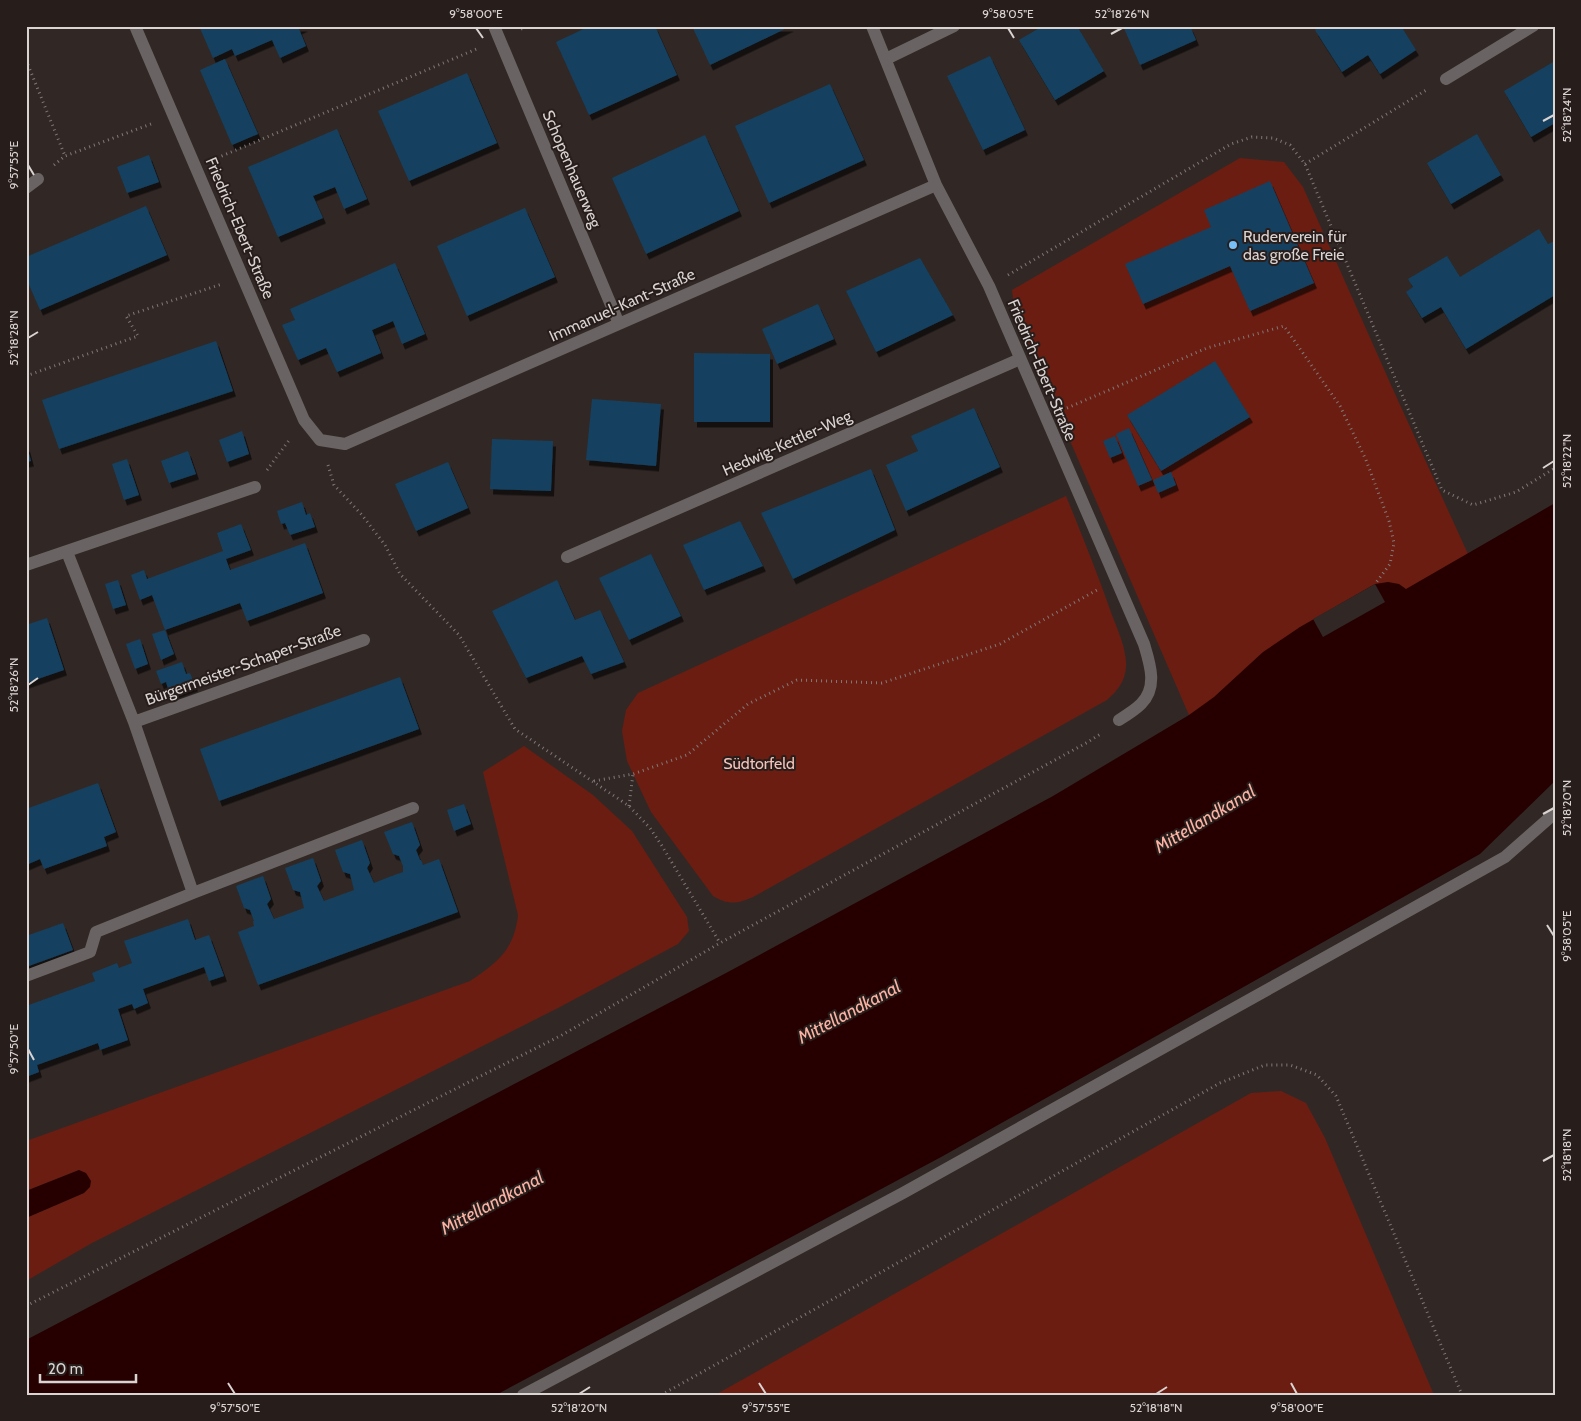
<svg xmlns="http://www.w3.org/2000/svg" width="1581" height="1421" viewBox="0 0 1581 1421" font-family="Cabin,sans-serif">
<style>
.green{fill:#6b1d11}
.water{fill:#260000}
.pier{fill:#312826}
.building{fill:#14415f;filter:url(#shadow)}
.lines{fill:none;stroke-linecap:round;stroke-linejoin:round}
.path{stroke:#817978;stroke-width:3;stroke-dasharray:1 4;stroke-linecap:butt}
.minor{stroke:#696463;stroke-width:12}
.ticks{fill:none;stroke:#d9d3d2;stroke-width:2}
.poi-dot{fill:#77c0f7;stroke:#271e1c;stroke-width:2}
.labels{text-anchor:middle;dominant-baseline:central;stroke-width:4;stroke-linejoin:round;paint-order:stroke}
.street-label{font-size:16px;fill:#d9d3d2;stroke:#271e1c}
.poi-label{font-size:16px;fill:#d9d3d2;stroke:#271e1c;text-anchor:start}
.park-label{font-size:16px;fill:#f5c3b9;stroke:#271e1c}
.water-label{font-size:18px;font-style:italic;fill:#fcb3a4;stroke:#271e1c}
.neatline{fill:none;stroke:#d9d3d2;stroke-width:2}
.ticks-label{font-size:12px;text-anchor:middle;fill:#d9d3d2}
</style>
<defs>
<filter id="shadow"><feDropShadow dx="3" dy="5.5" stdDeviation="0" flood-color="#0009"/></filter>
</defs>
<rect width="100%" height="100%" fill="#312826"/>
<!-- green -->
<path class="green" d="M1240,158L1284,162L1303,187L1391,385L1468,554L1189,715L1015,314L1012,290Z
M1066,496C1082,535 1098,575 1112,615C1118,631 1127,650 1126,667C1125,682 1117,691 1107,700L753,897C738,904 728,905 713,896L651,812L627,761L622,731L626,710L638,693Z
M524,746L593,795L632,831L687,917L689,931L678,944L558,1008L92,1243L26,1281V1218L84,1193L79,1170L26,1191V1138L29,1140L470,981C498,962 514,950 518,915L483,772Z
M1281,1091L1306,1103L1325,1138L1434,1395H715L1251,1093Z"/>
<!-- water -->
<path class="water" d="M1555,503V781L1480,854L943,1156L496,1395H26V1340L726,973L1053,796L1189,715L1214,697L1263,652L1300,627L1375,584L1388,582L1399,584L1406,589Z
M79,1170L86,1173L91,1181L90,1187L84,1193L26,1218V1191Z"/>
<!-- pier -->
<path class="pier" d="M1375,584L1385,602L1323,637L1313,619Z"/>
<!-- building -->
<path class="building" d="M199,26H305L299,29L306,46L280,58L272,40L235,56L232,49L213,58Z
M590,26H655L677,75L589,115L556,42Z
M692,26H791L710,65Z
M1043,26H1077L1104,71L1055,100L1019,40Z
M1123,26H1190L1196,40L1140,65Z
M1321,26H1401L1416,50L1380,74L1368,55L1342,72L1315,30Z
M990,56L1025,130L983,150L947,76Z
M225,59L258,134L232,145L200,70Z
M1555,61V123L1531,137L1504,91Z
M467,73L497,143L409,181L378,111Z
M830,84L864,160L769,203L735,126Z
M337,129L367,199L344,209L335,187L313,196L323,218L278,237L248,167Z
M1477,134L1501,175L1451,204L1427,163Z
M705,135L739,211L646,254L612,178Z
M149,155L159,182L127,193L117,167Z
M1270,181L1314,283L1250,311L1230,266L1143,304L1125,264L1211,227L1204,210Z
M146,206L167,255L40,310L26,278V257Z
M525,208L555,277L467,316L437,246Z
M1539,229L1548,244L1555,241V295L1466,349L1441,307L1422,318L1406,292L1413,287L1408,279L1447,256L1460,277Z
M920,258L953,315L876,352L846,291Z
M395,263L425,334L402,344L393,321L372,330L381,353L337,372L326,348L298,360L282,325L295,320L290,309Z
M818,304L834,339L777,364L762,329Z
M216,341L233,391L59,449L42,400Z
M694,353L770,354V422H694Z
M1215,361L1250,417L1161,471L1127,415Z
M592,399L661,404L656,466L586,460Z
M974,408L1000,467L906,511L886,465L918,451L911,436Z
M1129,428L1152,480L1138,486L1116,434Z
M242,431L249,454L227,462L219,440Z
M1115,436L1122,453L1110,458L1103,441Z
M492,439L553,441L551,491L490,489Z
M27,446L31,461L26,462V447Z
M188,451L196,474L169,483L161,461Z
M127,459L139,495L124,500L112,464Z
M448,462L468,508L416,531L395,484Z
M871,469L895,530L793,579L761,513Z
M1171,472L1176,485L1158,493L1153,480Z
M302,502L306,515L310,513L315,527L290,535L285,523L281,524L277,511Z
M740,521L763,566L704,590L683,545Z
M241,524L251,550L226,559L230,570L305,543L323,593L247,621L240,603L165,630L152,595L140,600L131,575L144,570L147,579L223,551L217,533Z
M651,554L681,616L629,640L599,578Z
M118,580L126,605L113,609L105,584Z
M557,580L575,620L600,610L624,662L591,674L582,656L526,678L492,611Z
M47,618L64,670L26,683V625Z
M165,630L174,654L161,660L152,634Z
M140,639L148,664L135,669L126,644Z
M182,662L186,674L190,673L195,686L170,695L166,682L161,684L156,671Z
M400,677L419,729L219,801L200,749Z
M98,783L116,832L104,837L107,846L44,869L40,859L26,865V809Z
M464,804L471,824L454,831L447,810Z
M412,822L420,845L416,850L420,860H421L423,865L439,859L458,912L258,985L238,932L254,926L253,921H254L250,910L244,908L236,886L263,876L271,899L267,904L274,919L304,908L300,892L293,890L285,868L313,858L321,881L317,886L324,901L354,890L350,874L343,872L335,850L362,840L370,863L367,868L374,883L389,877L403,872V866L399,856L393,854L384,832Z
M188,919L195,940L209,935L224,976L209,981L204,967L143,989L148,1003L134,1009L132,1004L118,1009L128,1040L100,1050L98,1043L37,1065L39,1072L26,1077V1006L95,981L92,973L117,963L119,968L132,963L124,941Z
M63,923L73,950L26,967V936Z"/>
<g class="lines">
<!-- path -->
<path class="path" d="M521,29L528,26
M26,60L65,156
M217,158L479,48
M1305,164L1428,89
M54,165L65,156L151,124
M1008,275L1231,144L1252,137L1273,138L1290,145L1305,164L1442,490L1473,505L1516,492L1555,468
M26,376L138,336L126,316L222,284
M1067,408L1207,348L1284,326L1340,406L1366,460L1389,521L1394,543L1390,564L1375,584
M328,465L334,485L362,515L385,545L400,574L459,635L515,729L629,806L650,828L662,846L720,943
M267,470L290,439
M594,781L633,774L687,755L748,704L797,680L882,683L1000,644L1097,590
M629,806L633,774
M26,1306L562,1035L720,943L1088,742L1102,733
M661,1395L1220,1083L1265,1065H1290L1317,1075L1336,1096L1462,1395"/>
<!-- minor -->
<path class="minor" d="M135,26L304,420L320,440L345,444L936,185
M494,26L619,324
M872,26L936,185L989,286L1144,644C1150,664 1158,687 1141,704C1135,710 1127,715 1119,720
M886,59L954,26
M1446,79L1533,26
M26,188L38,179
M567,557L1020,359
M26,565L255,487
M134,722L364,640
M193,893L413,808
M26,976L90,952L96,932L193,893L134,722L67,552
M523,1395L903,1193L1505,857L1555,813"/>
</g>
<!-- ticks -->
<path class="ticks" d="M476,28L483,38M1008,28L1014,38M1111,34L1122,28M1543,121L1554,115M28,165L34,175M28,338L38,332M1543,468L1554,461M28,685L38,678M1543,814L1554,808M1547,925L1554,936M28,1049L34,1060M1543,1161L1554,1155M228,1383L235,1394M759,1383L766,1394M1291,1383L1297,1394M579,1394L590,1387M1156,1394L1167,1387"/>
<!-- markers -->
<circle class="poi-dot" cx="1233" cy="245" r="5"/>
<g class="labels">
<!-- street labels -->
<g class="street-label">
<text transform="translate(572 169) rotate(67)">Schopenhauerweg</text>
<text transform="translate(240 228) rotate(67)">Friedrich-Ebert-Straße</text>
<text transform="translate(622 305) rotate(-24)">Immanuel-Kant-Straße</text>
<text transform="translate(1042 370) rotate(67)">Friedrich-Ebert-Straße</text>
<text transform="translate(787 443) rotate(-24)">Hedwig-Kettler-Weg</text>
<text transform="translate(243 665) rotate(-20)">Bürgermeister-Schaper-Straße</text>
</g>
<!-- poi labels -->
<g class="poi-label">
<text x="1243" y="236">Ruderverein für<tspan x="1243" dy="18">das große Freie</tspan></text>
</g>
<!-- park labels -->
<g class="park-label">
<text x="759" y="763">Südtorfeld</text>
</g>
<!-- water labels -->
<g class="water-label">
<text transform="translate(1205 819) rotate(-31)">Mittellandkanal</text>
<text transform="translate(849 1012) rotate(-28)">Mittellandkanal</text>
<text transform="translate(492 1203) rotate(-28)">Mittellandkanal</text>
</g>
</g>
<!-- border -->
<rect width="1581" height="1421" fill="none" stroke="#271e1c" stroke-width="55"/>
<!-- scale -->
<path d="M40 1374v8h96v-8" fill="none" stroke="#d9d3d2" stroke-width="2.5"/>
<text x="48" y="1374" font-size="15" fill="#d9d3d2" stroke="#271e1c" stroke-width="4" paint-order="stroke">20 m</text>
<rect x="28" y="28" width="1526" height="1366" class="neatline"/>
<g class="ticks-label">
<text x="476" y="18">9°58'00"E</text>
<text x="1008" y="18">9°58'05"E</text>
<text x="1122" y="18">52°18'26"N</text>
<text transform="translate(1567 115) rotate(-90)" y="4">52°18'24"N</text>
<text transform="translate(14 165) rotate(-90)" y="4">9°57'55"E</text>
<text transform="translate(14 338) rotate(-90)" y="4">52°18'28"N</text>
<text transform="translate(1567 461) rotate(-90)" y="4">52°18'22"N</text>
<text transform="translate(14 685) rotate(-90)" y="4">52°18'26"N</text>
<text transform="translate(1567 808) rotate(-90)" y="4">52°18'20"N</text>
<text transform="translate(1567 936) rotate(-90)" y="4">9°58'05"E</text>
<text transform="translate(14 1049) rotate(-90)" y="4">9°57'50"E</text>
<text transform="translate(1567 1155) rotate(-90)" y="4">52°18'18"N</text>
<text x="235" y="1412">9°57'50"E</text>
<text x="579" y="1412">52°18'20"N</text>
<text x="766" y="1412">9°57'55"E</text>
<text x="1156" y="1412">52°18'18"N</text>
<text x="1297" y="1412">9°58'00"E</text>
</g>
</svg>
